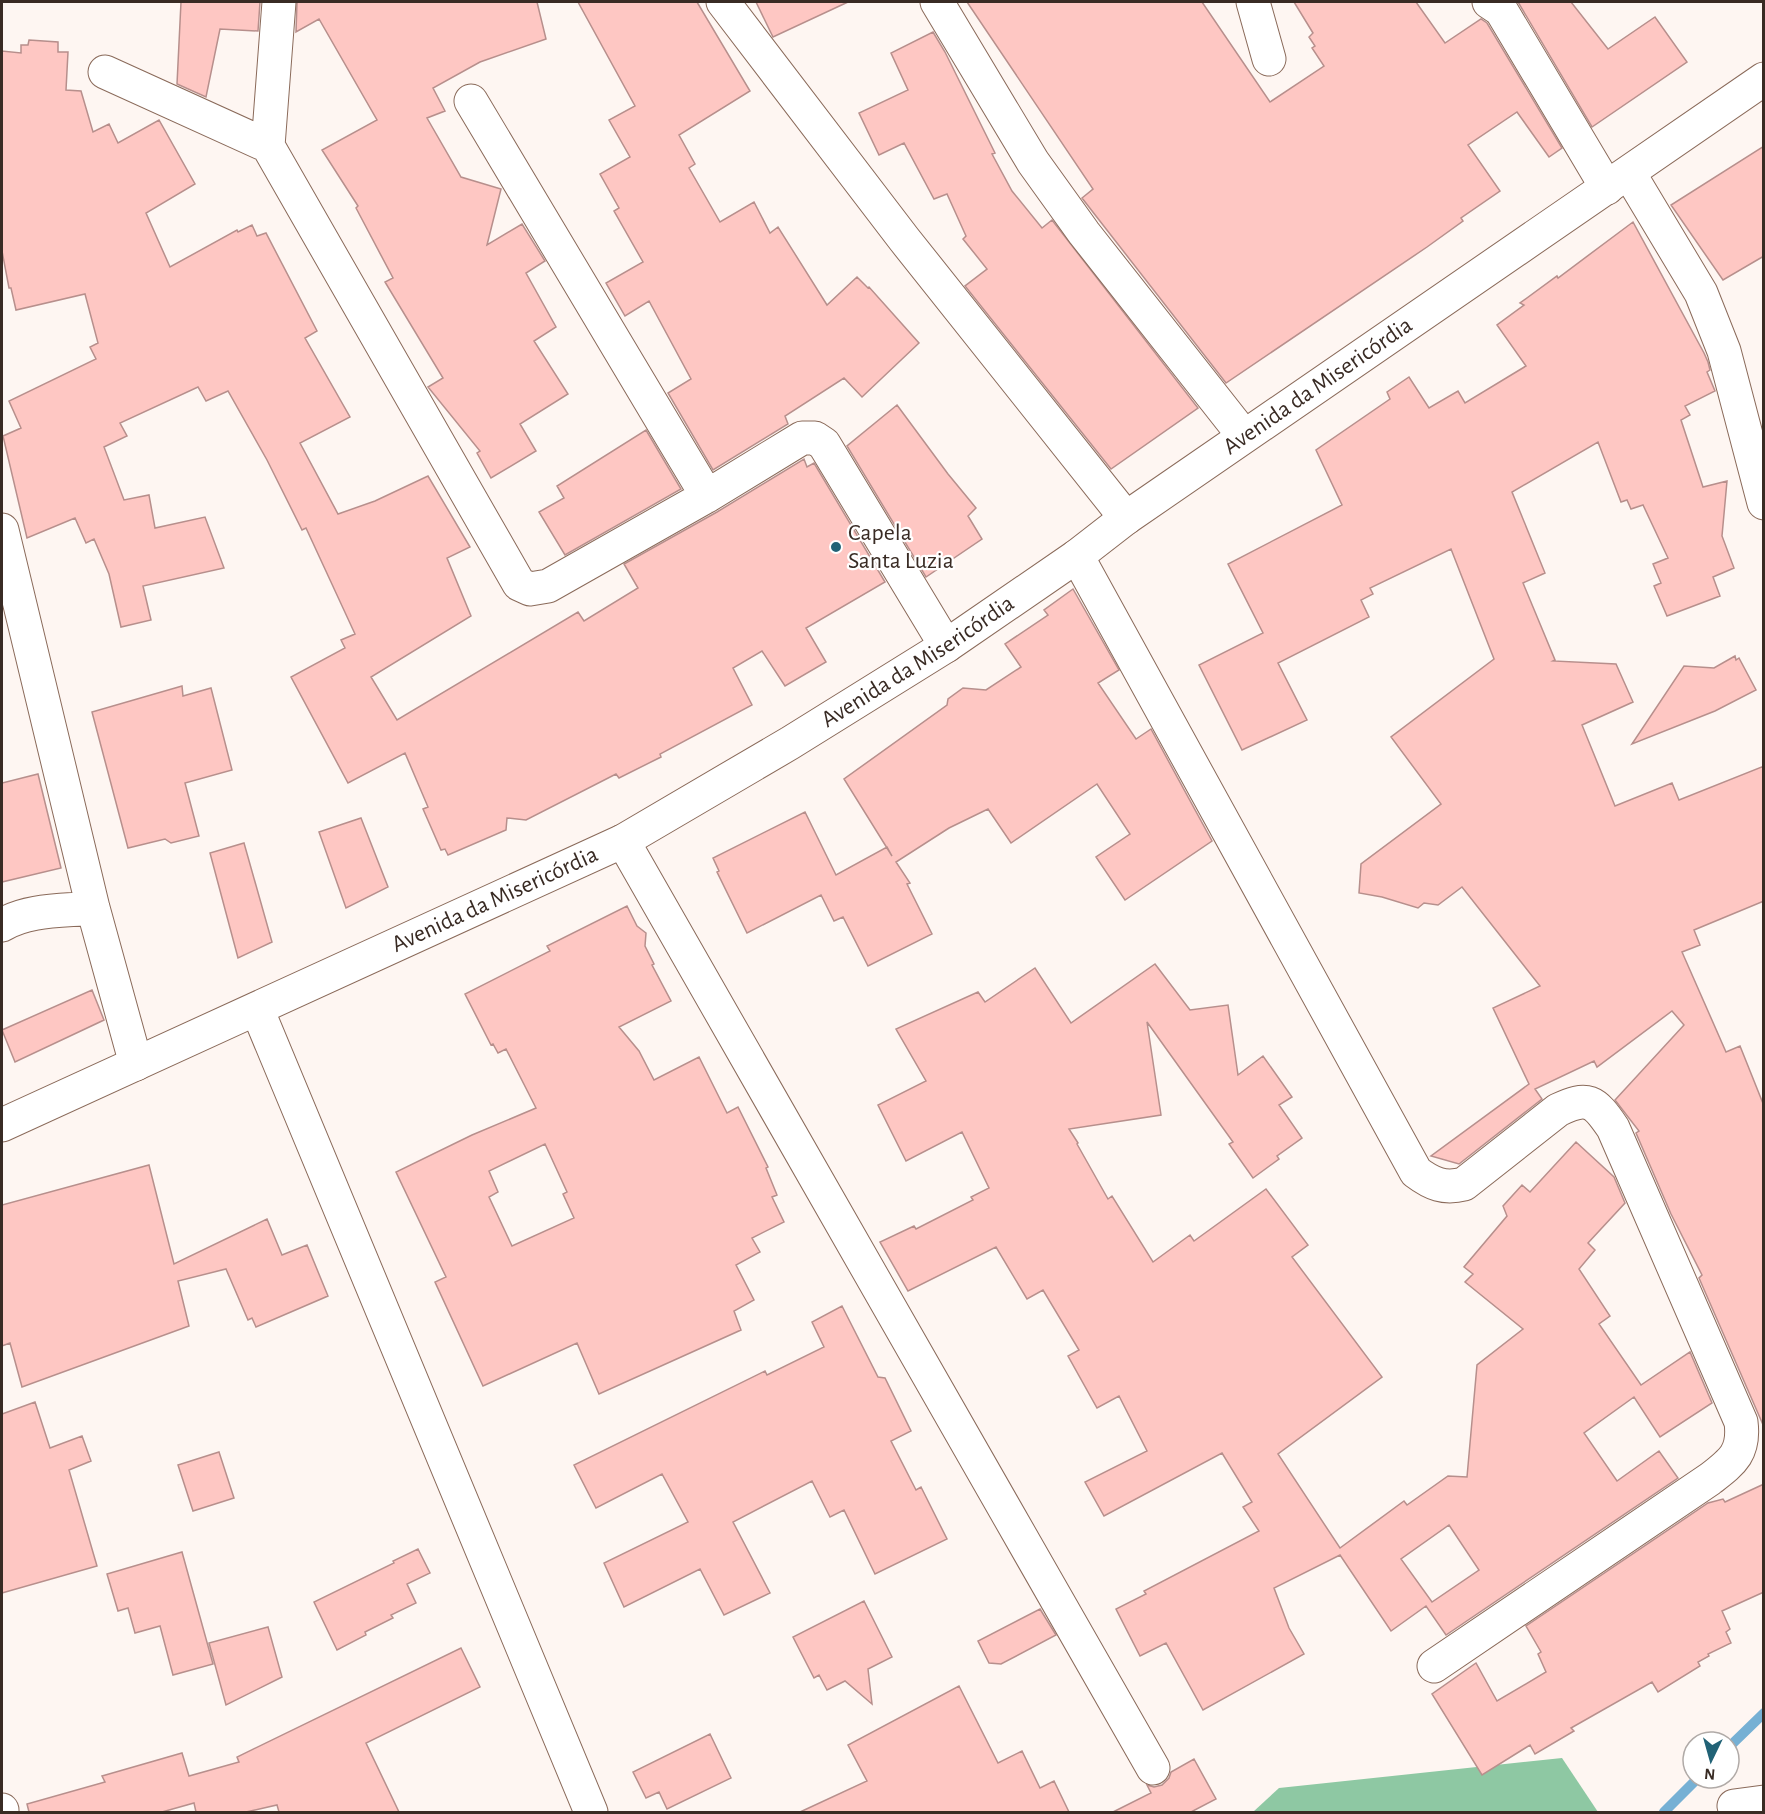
<svg xmlns="http://www.w3.org/2000/svg" width="1765" height="1814" viewBox="0 0 1765 1814" font-family="'Alegreya Sans',sans-serif">
<style>
.forest{fill:#8ec8a3}
.lines{fill:none;stroke-linecap:round;stroke-linejoin:round}
.stream{stroke:#76b0d4;stroke-width:10}
.building{fill:#fec7c3;stroke:#b78f8c;stroke-width:1.5;fill-rule:evenodd}
.minor-casing{stroke:#8a6a5a;stroke-width:35}
.tertiary-casing{stroke:#8a6a5a;stroke-width:35}
.minor{stroke:#fff;stroke-width:33}
.tertiary{stroke:#fff;stroke-width:33}
.poi-dot{fill:#216276;stroke:#fff;stroke-width:2}
.labels{text-anchor:middle;dominant-baseline:central;stroke-width:4.5;stroke-linejoin:round;paint-order:stroke}
.street-label{font-size:24px;fill:#392b24;stroke:#fff}
.poi-label{font-size:24px;fill:#392b24;stroke:#fff;text-anchor:start}
</style>
<rect width="100%" height="100%" fill="#fef6f2"/>
<!-- forest -->
<path class="forest" d="M1562,1758L1598,1812H1253L1279,1788Z"/>
<g class="lines">
<!-- stream -->
<path class="stream" d="M1729,1747L1764,1713
M1664,1812L1698,1778"/>
</g>
<!-- building -->
<path class="building" d="M181,2H260L258,31L220,29L206,97L177,84Z
M297,2H537L546,39L480,62L433,88L445,111L427,118L461,177L501,189L487,245L522,224L545,261L526,273L556,327L534,341L568,394L520,424L536,451L491,478L477,453L480,451L428,387L443,378L385,282L393,278L356,208L358,206L322,150L377,120L319,19L296,32Z
M578,2H697L750,91L679,135L695,164L689,168L720,222L754,202L770,233L778,227L827,305L857,277L868,288L869,287L919,343L862,397L844,378L785,416L788,424L713,470L668,393L691,379L649,301L625,316L606,283L643,262L614,211L619,208L600,174L630,157L609,120L635,106Z
M756,2H848L773,37Z
M967,2H1202L1270,102L1324,66L1312,48L1315,46L1309,37L1313,33L1294,2H1416L1445,43L1481,19L1487,23L1562,148L1549,157L1517,112L1468,145L1500,191L1461,218L1463,221L1427,247L1226,383L1082,198L1093,189Z
M1518,2H1571L1608,49L1655,17L1687,62L1592,127Z
M933,32L945,52L995,153L992,154L1012,191L1042,228L1052,220L1198,408L1111,469L965,286L987,269L963,239L966,236L947,194L934,199L904,143L879,155L859,113L908,90L891,53Z
M29,40L58,42V52H68L66,90L81,91L93,132L109,124L118,143L159,120L195,184L146,213L170,267L237,230L238,232L252,225L257,236L266,233L317,331L305,338L350,417L300,443L338,514L375,501L428,476L470,547L447,558L471,616L371,677L397,720L578,612L584,621L638,588L624,564L717,512L804,459L807,467L814,463L885,582L806,628L826,662L785,686L762,651L733,668L752,705L660,754L661,757L619,778L616,774L526,820L507,818L506,830L448,855L445,849L441,850L423,809L428,807L405,753L348,783L291,677L345,648L341,640L355,634L306,528L302,530L267,460L228,391L206,401L198,387L120,423L127,436L104,447L124,500L149,495L155,528L205,517L224,568L143,586L151,620L121,627L109,574L94,539L86,543L75,518L27,538L3,436L21,428L9,401L96,359L90,347L98,343L85,294L16,310L11,288H9L2,251V51L21,53V45H28Z
M1764,146V256L1723,280L1671,205Z
M1633,222L1704,353L1708,362L1710,370L1707,372L1715,391L1685,406L1690,415L1681,420L1703,487L1727,481L1722,536L1734,568L1713,577L1720,596L1667,616L1654,586L1661,583L1653,564L1668,558L1643,505L1631,509L1627,500L1621,502L1598,442L1512,492L1545,573L1523,583L1555,660L1553,661L1616,664L1633,702L1582,725L1615,806L1672,783L1679,800L1764,766V901L1694,930L1700,945L1682,952L1726,1052L1740,1046L1764,1106V1427L1699,1278L1702,1275L1671,1214L1636,1133L1639,1131L1615,1100L1684,1025L1672,1011L1597,1067L1594,1061L1535,1089L1542,1099L1459,1164L1431,1156L1529,1084L1493,1008L1540,986L1462,887L1438,905L1424,903L1418,908L1382,897L1359,893L1361,864L1441,804L1391,737L1494,659L1451,549L1370,588L1373,594L1361,600L1369,617L1278,663L1307,720L1242,750L1199,665L1263,633L1228,564L1342,505L1316,450L1390,399L1387,392L1409,377L1429,408L1458,391L1465,403L1526,366L1497,325L1524,305L1520,303L1557,276L1558,278Z
M897,405L948,474L976,508L968,516L982,539L926,577L847,446Z
M646,430L681,489L565,555L539,512L564,498L557,486Z
M1073,589L1119,670L1098,683L1136,739L1151,729L1212,841L1125,900L1096,857L1130,834L1097,784L1011,843L988,809L949,828L896,862L910,883L907,884L932,934L868,966L843,917L834,921L821,895L747,933L717,872L719,871L713,858L805,812L836,875L887,847L892,856L844,779L947,705L948,699L963,688L986,690L1021,667L1005,644L1048,615L1044,610Z
M1735,656L1736,660L1739,658L1756,690L1715,711L1632,744L1684,666L1714,668Z
M182,686L183,696L211,688L232,770L185,783L199,836L171,843L165,839L128,848L92,712Z
M38,774L61,868L2,882V783Z
M361,818L388,887L346,908L319,832Z
M244,843L272,942L238,958L210,853Z
M627,906L637,926L646,933L645,946L654,964L652,965L671,1001L619,1027L639,1051L654,1080L699,1057L727,1113L738,1107L768,1167L766,1168L777,1195L772,1197L784,1222L752,1238L760,1252L736,1265L754,1300L734,1311L741,1330L599,1394L577,1343L483,1386L435,1282L446,1277L396,1172L472,1135L536,1108L506,1049L498,1053L493,1044L491,1045L465,994L550,951L547,946ZM545,1144L567,1192L563,1194L574,1218L512,1246L489,1197L498,1192L489,1171Z
M1155,964L1190,1010L1228,1005L1238,1075L1263,1056L1292,1097L1279,1105L1302,1138L1277,1156L1279,1159L1253,1178L1229,1144L1233,1142L1147,1022L1161,1115L1069,1129L1078,1143L1077,1144L1108,1199L1112,1196L1153,1262L1190,1235L1194,1241L1266,1189L1308,1245L1292,1257L1382,1377L1278,1454L1340,1548L1404,1501L1407,1505L1448,1476L1467,1477L1477,1365L1523,1329L1465,1282L1473,1274L1464,1267L1507,1216L1503,1206L1522,1185L1530,1192L1576,1142L1614,1177L1625,1203L1588,1243L1595,1250L1579,1269L1610,1316L1599,1324L1641,1385L1690,1352L1712,1403L1660,1437L1634,1397L1584,1433L1617,1481L1659,1451L1678,1478L1446,1635L1426,1606L1391,1631L1340,1555L1274,1588L1289,1628L1304,1654L1203,1710L1166,1643L1140,1656L1116,1609L1146,1594L1144,1591L1259,1531L1243,1507L1252,1502L1222,1453L1104,1516L1085,1482L1147,1451L1119,1396L1097,1408L1068,1356L1079,1350L1043,1290L1027,1299L996,1247L908,1291L880,1242L914,1226L916,1229L973,1200L971,1197L989,1188L962,1132L906,1161L878,1105L926,1081L896,1029L978,992L985,1002L1035,968L1071,1023ZM1449,1525L1479,1570L1432,1602L1401,1559Z
M92,990L104,1020L15,1062L2,1030Z
M149,1165L174,1264L267,1219L282,1255L307,1245L328,1296L256,1327L252,1318L248,1320L226,1269L178,1281L189,1326L22,1387L10,1343L2,1346V1205Z
M842,1306L878,1377L885,1378L911,1431L891,1441L916,1490L921,1487L947,1539L875,1574L844,1510L830,1517L812,1481L733,1522L770,1593L724,1615L700,1569L624,1607L604,1563L688,1522L662,1474L596,1508L574,1465L765,1371L767,1375L824,1347L812,1322Z
M35,1402L50,1448L82,1436L91,1461L69,1470L97,1566L2,1593V1414Z
M219,1452L234,1498L193,1511L178,1465Z
M1764,1484V1592L1722,1611L1730,1629L1726,1632L1731,1643L1708,1654L1709,1656L1698,1662L1700,1666L1658,1692L1652,1682L1571,1728L1574,1731L1535,1754L1530,1745L1482,1775L1432,1694L1476,1663L1497,1701L1546,1672L1538,1654L1541,1652L1526,1626L1708,1503L1723,1499L1725,1502Z
M418,1549L430,1573L407,1584L416,1603L391,1615L393,1618L365,1632L366,1635L337,1650L314,1602L394,1563L393,1561Z
M182,1552L213,1664L173,1675L160,1626L135,1633L128,1608L118,1611L107,1574Z
M864,1601L892,1657L868,1669L872,1704L845,1681L827,1690L819,1675L814,1678L793,1637Z
M1040,1609L1056,1635L1001,1664L989,1663L978,1641Z
M268,1627L282,1677L226,1705L209,1643Z
M461,1648L480,1687L366,1743L399,1812H279L277,1805L246,1812H196L194,1803L162,1812H29L27,1804L105,1782L102,1776L182,1753L189,1776L239,1762L237,1757Z
M959,1686L998,1763L1022,1751L1040,1788L1054,1781L1069,1812H800L867,1781L848,1745Z
M710,1734L731,1778L667,1809L659,1792L646,1798L633,1772Z
M1194,1759L1216,1799L1191,1812H1113L1151,1793L1147,1785L1154,1787L1162,1785L1169,1778L1171,1772Z"/>
<g class="lines">
<defs>
<path id="minor" d="M279,2L268,146L519,584L530,589L548,586L707,496L802,438H815L824,444L946,646
M723,2L904,239L1126,518
M937,2L1033,162L1084,233L1244,436
M1253,2L1269,59
M1489,2L1501,10L1607,188
M105,72L268,146
M471,101L707,496
M1629,173L1701,293L1724,351L1764,503
M2,530L93,908L136,1064
M1077,556L1416,1172C1432,1184 1444,1189 1464,1184L1558,1110C1588,1096 1594,1100 1613,1128L1741,1422C1745,1453 1732,1462 1710,1479L1434,1666
M623,841L1153,1768
M2,925C28,909 63,911 93,908
M257,1009L591,1812
M1734,1806L1764,1802
M2,1810V1812"/>
<g id="tertiary">
<path id="s1" d="M2,1125L623,841L790,743L946,646L1077,556L1126,518L1764,79"/>
</g>
</defs>
<!-- minor casing -->
<use href="#minor" class="minor-casing"/>
<!-- tertiary casing -->
<use href="#tertiary" class="tertiary-casing"/>
<!-- minor -->
<use href="#minor" class="minor"/>
<!-- tertiary -->
<use href="#tertiary" class="tertiary"/>
</g>
<!-- markers -->
<circle class="poi-dot" cx="836" cy="547" r="6"/>
<g class="labels">
<!-- street labels -->
<g class="street-label">
<text stroke="none"><textPath href="#s1" startOffset="1514">Avenida da Misericórdia</textPath></text>
<text stroke="none"><textPath href="#s1" startOffset="1028">Avenida da Misericórdia</textPath></text>
<text stroke="none"><textPath href="#s1" startOffset="542">Avenida da Misericórdia</textPath></text>
</g>
<!-- poi labels -->
<g class="poi-label">
<text x="848" y="533">Capela<tspan x="848" dy="28">Santa Luzia</tspan></text>
</g>
</g>
<!-- border -->
<rect width="1765" height="1814" fill="none" stroke="#392b24" stroke-width="6"/>
<!-- north arrow -->
<g transform="translate(1711 1760) rotate(185)"><circle r="28" fill="#ffffff" stroke="#b0aaa7" stroke-width="1.5"/>
<path d="M0-4.5L10 22L0 15L-10 22Z" fill="#216276"/>
<text y="-9" font-size="16" font-weight="bold" text-anchor="middle" fill="#392b24">N</text>
</g>
</svg>
